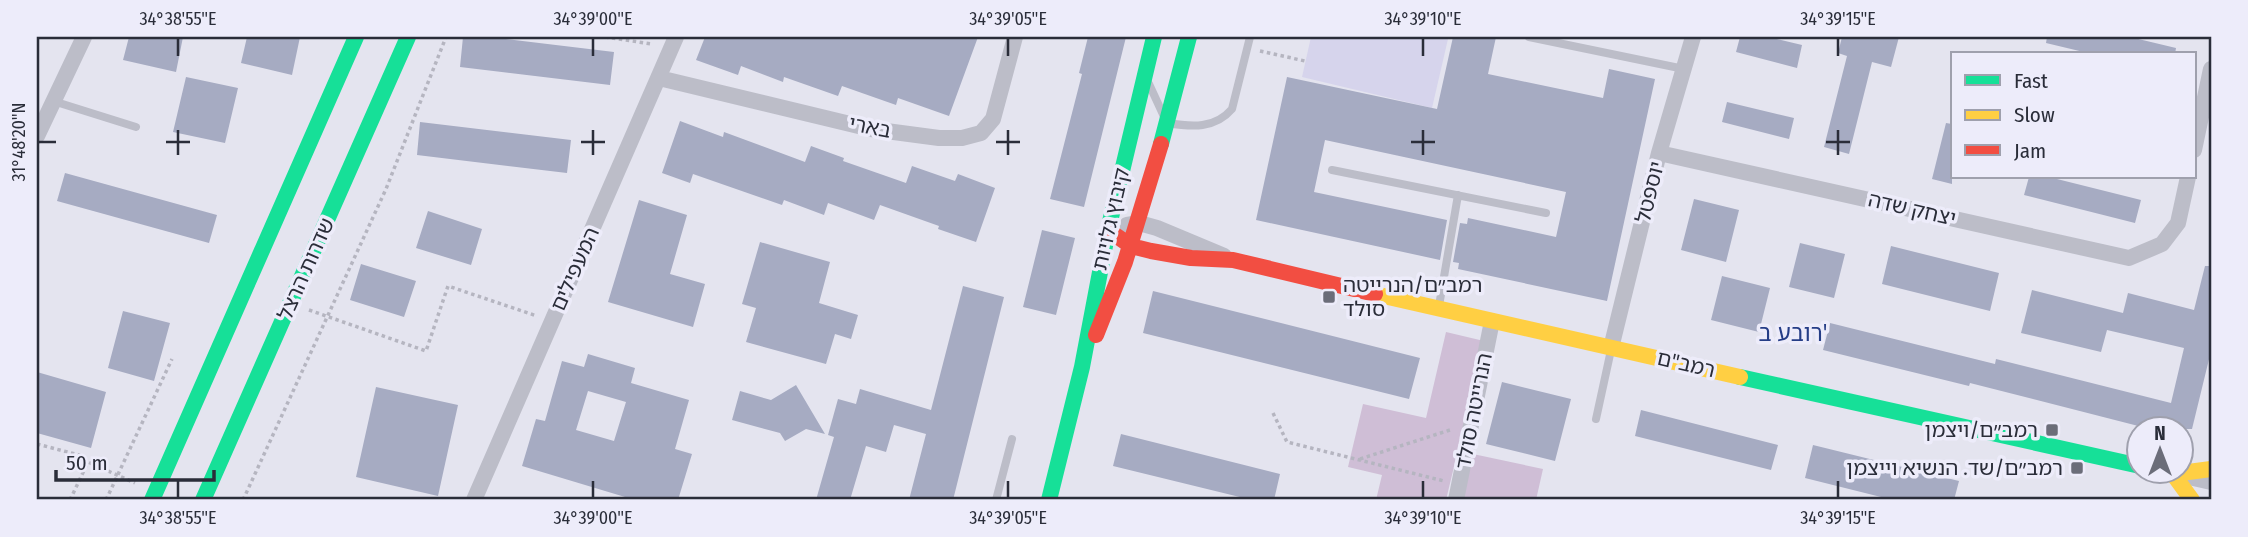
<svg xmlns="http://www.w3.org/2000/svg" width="2248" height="537" viewBox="0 0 2248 537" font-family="'Fira Sans Condensed','Noto Sans Hebrew',sans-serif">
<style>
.green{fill:#cfbed6}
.plaza{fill:#d6d4ec}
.building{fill:#a6abc2;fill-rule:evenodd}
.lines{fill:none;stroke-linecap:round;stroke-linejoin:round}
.path{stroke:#b5b5c0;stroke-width:3.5;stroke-dasharray:3.5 3.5;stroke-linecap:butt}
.lane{stroke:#bcbdc8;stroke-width:8}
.street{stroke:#bcbdc8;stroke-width:16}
.fast{stroke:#16e098;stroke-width:16}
.slow{stroke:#ffcf43;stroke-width:16}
.jam{stroke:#f24e42;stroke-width:16}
.ticks{fill:none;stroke:#2a2d39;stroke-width:2.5}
.poi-dot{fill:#6b6d79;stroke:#edecfa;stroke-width:2.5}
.labels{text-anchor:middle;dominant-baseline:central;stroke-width:7;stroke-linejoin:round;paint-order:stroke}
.street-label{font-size:21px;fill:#2a2d39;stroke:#edecfa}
.poi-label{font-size:21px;fill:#2a2d39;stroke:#edecfa;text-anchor:end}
.neighbourhood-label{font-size:23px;fill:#253d86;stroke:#edecfa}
.neatline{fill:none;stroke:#2a2d39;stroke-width:2.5}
.ticks-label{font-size:18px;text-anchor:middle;fill:#2a2d39}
</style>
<rect width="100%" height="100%" fill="#e4e4ef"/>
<!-- green -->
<path class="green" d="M1446,332L1484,341L1446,500H1376L1382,475L1348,467L1363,404L1426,418Z
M1473,454L1543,469L1536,500H1462Z"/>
<!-- plaza -->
<path class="plaza" d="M1311,37H1439L1448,39L1432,108L1302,77Z"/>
<!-- building -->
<path class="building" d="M129,37H183L176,72L123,60Z
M247,37H300L292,75L241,63Z
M463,37H489L614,52L610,85L460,67Z
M705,37H978L949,116L898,98L896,105L842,86L838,96L784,77L783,82L741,66L738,75L696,60Z
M1088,37H1126L1084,207L1050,199L1082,74L1079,73Z
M1453,37H1496L1488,74L1603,98L1609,69L1655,79L1607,301L1458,269L1459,263L1453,262L1460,223L1467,224L1468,218L1556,237L1566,192L1325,140L1314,192L1447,220L1440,260L1256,220L1287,77L1437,109Z
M1740,37H1768L1802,45L1797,68L1736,52Z
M1842,37H1899L1891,67L1872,62L1849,154L1824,147L1847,56L1838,53Z
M2047,37H2130L2176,48L2175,54H2092L2046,43Z
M186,77L238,88L225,143L173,132Z
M1727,102L1794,118L1789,139L1722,122Z
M680,121L723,137L724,132L805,162L811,146L844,158L843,161L906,183L912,166L955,181L958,174L995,188L976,242L938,229L939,226L880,205L874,220L828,203L824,215L784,200L782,205L693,174L690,183L662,173Z
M420,122L571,140L567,173L417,155Z
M1946,123L1952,124V184L1932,179Z
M65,173L217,215L209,243L57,201Z
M2029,177H2049L2141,200L2135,223L2024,195Z
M1694,199L1739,210L1726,262L1681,250Z
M639,200L687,215L670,274L705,284L693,327L608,302Z
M428,211L482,229L471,265L416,248Z
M1042,230L1075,238L1056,315L1023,307Z
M760,242L830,262L819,303L858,315L851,339L835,334L826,364L746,342L756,308L742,304Z
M1800,243L1845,254L1834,298L1789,287Z
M1891,246L1999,273L1990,311L1882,284Z
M361,264L416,281L404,317L350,300Z
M2205,266H2211V351L2192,429H2150L1970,383L1969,386L1823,350L1830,323L1995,364L1996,359L2171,403L2184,348L2107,330L2101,352L2021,333L2032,290L2123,313L2128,293L2194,310Z
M1722,276L1770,288L1759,332L1711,320Z
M963,286L1004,297L953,500H909L926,434L894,425L886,452L866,446L850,500H816L834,437L828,435L838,399L856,404L860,389L931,410Z
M1153,291L1420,358L1409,399L1143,333Z
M123,311L170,323L154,381L108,368Z
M588,354L635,368L631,383L689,400L675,449L692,454L678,500H635L522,466L536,419L545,421L562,361L584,367ZM588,391L626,402L614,441L576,430Z
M37,372L106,392L91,448L37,433Z
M1502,382L1571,399L1555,461L1486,444Z
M796,385L825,434L806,429L785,441L780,433L732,420L740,391L771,400Z
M376,387L458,405L438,496L356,477Z
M1641,410L1778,445L1771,470L1635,436Z
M1121,434L1280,474L1274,500H1252L1113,466Z
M1813,445L1959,481L1954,500H1893L1805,478Z"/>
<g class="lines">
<!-- path -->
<path class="path" d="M605,37L652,44
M1260,51L1305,61
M309,310L426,351L448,286L537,316
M1273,413L1287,442L1444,481
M37,444L79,455L88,462L135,483
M1360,459L1453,429
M70,500L88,462
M106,500L172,359
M243,500L386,189L446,37"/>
<!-- lane -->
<path class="lane" d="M1529,37L1684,69
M1149,84L1167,123C1192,127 1215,129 1232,109L1250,37
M53,101L136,127
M1332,170L1546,213
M1439,306L1458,195
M1596,419L1611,350
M996,500L1012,439"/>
<!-- street -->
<path class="street" d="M659,78L871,129L939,138H962L981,133L993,119L1015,37
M37,136L84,37
M2194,150L2211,69
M1659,153L2129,258L2162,244L2178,223L2188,177
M1127,225L1139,223L1157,228L1224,256
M1611,348L1659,153L1693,37
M2158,470L2211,482
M474,500L676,37
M1456,500L1492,321"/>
<!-- fast -->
<path class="fast" d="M1161,144L1189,37
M1740,377L2140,466
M152,500L356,37
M203,500L408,37
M1049,500L1082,367L1108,230L1154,37"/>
<!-- slow -->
<path class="slow" d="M1375,294L1740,377
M2192,500L2173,474L2211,469"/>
<!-- jam -->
<path class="jam" d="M1108,230L1131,246L1151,251L1191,258L1233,260L1375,294
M1096,335L1125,262L1161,144"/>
</g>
<!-- ticks -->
<path class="ticks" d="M178,38V56M593,38V56M1008,38V56M1423,38V56M1838,38V56M178,130V155M593,130V155M1008,130V155M1423,130V155M1838,130V155M38,142H56M166,142H190M581,142H605M996,142H1020M1411,142H1435M1826,142H1850M178,481V498M593,481V498M1008,481V498M1423,481V498M1838,481V498"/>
<!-- markers -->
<g class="poi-dot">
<rect x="1322" y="290" width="14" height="14" rx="3.5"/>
<rect x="2045" y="423" width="14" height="14" rx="3.5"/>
<rect x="2070" y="461" width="14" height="14" rx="3.5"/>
</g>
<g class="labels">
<!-- street labels -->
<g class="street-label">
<text transform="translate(870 127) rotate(11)">בארי</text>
<text transform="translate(1650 192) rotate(-76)">יוספטל</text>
<text transform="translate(1912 209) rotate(13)">יצחק שדה</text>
<text transform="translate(1111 219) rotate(-77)">קיבוץ גלויות</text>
<text transform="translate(306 269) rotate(-66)">שדרות הרצל</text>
<text transform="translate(575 269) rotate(-66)">המעפילים</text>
<text transform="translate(1686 364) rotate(13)">רמב"ם</text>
<text transform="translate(1474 411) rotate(-79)">הנרייטה סולד</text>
</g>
<!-- poi labels -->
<g class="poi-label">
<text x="1343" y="285" text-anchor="start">רמב״ם/הנרייטה<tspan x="1343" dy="24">סולד</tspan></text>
<text x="2038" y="430">רמב״ם/ויצמן</text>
<text x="2063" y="468">רמב״ם/שד. הנשיא וייצמן</text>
</g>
<!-- neighbourhood labels -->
<g class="neighbourhood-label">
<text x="1793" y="333">רובע ב'</text>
</g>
</g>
<!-- border -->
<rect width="2248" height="537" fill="none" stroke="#edecfa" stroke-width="77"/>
<!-- legend -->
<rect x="1951" y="52" width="245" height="126" fill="#edecfa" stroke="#9fa0ad" stroke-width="2"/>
<rect x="1965" y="75" width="35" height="10" fill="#16e098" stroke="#9fa0ad" stroke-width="2"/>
<text x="2014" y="88" font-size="21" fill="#2a2d39">Fast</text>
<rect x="1965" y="110" width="35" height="10" fill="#ffcf43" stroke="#9fa0ad" stroke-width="2"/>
<text x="2014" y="122" font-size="21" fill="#2a2d39">Slow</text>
<rect x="1965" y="145" width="35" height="10" fill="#f24e42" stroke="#9fa0ad" stroke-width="2"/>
<text x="2014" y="158" font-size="21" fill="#2a2d39">Jam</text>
<!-- north arrow -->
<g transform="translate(2160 450)"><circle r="33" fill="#edecfa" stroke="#9fa0ad" stroke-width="2"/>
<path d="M0-5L12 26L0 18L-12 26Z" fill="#6b6d79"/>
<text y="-10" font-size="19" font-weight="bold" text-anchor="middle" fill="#2a2d39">N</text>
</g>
<!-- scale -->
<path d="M56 470v10h158v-10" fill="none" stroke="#2a2d39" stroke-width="3.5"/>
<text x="66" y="470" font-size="21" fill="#2a2d39" stroke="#edecfa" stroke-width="5" paint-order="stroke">50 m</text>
<rect x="38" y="38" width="2172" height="460" class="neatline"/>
<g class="ticks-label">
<text x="178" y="25">34°38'55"E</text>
<text x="593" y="25">34°39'00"E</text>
<text x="1008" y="25">34°39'05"E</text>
<text x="1423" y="25">34°39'10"E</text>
<text x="1838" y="25">34°39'15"E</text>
<text transform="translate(19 142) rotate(-90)" y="6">31°48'20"N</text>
<text x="178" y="524">34°38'55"E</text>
<text x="593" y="524">34°39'00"E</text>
<text x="1008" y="524">34°39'05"E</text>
<text x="1423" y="524">34°39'10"E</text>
<text x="1838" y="524">34°39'15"E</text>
</g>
</svg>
